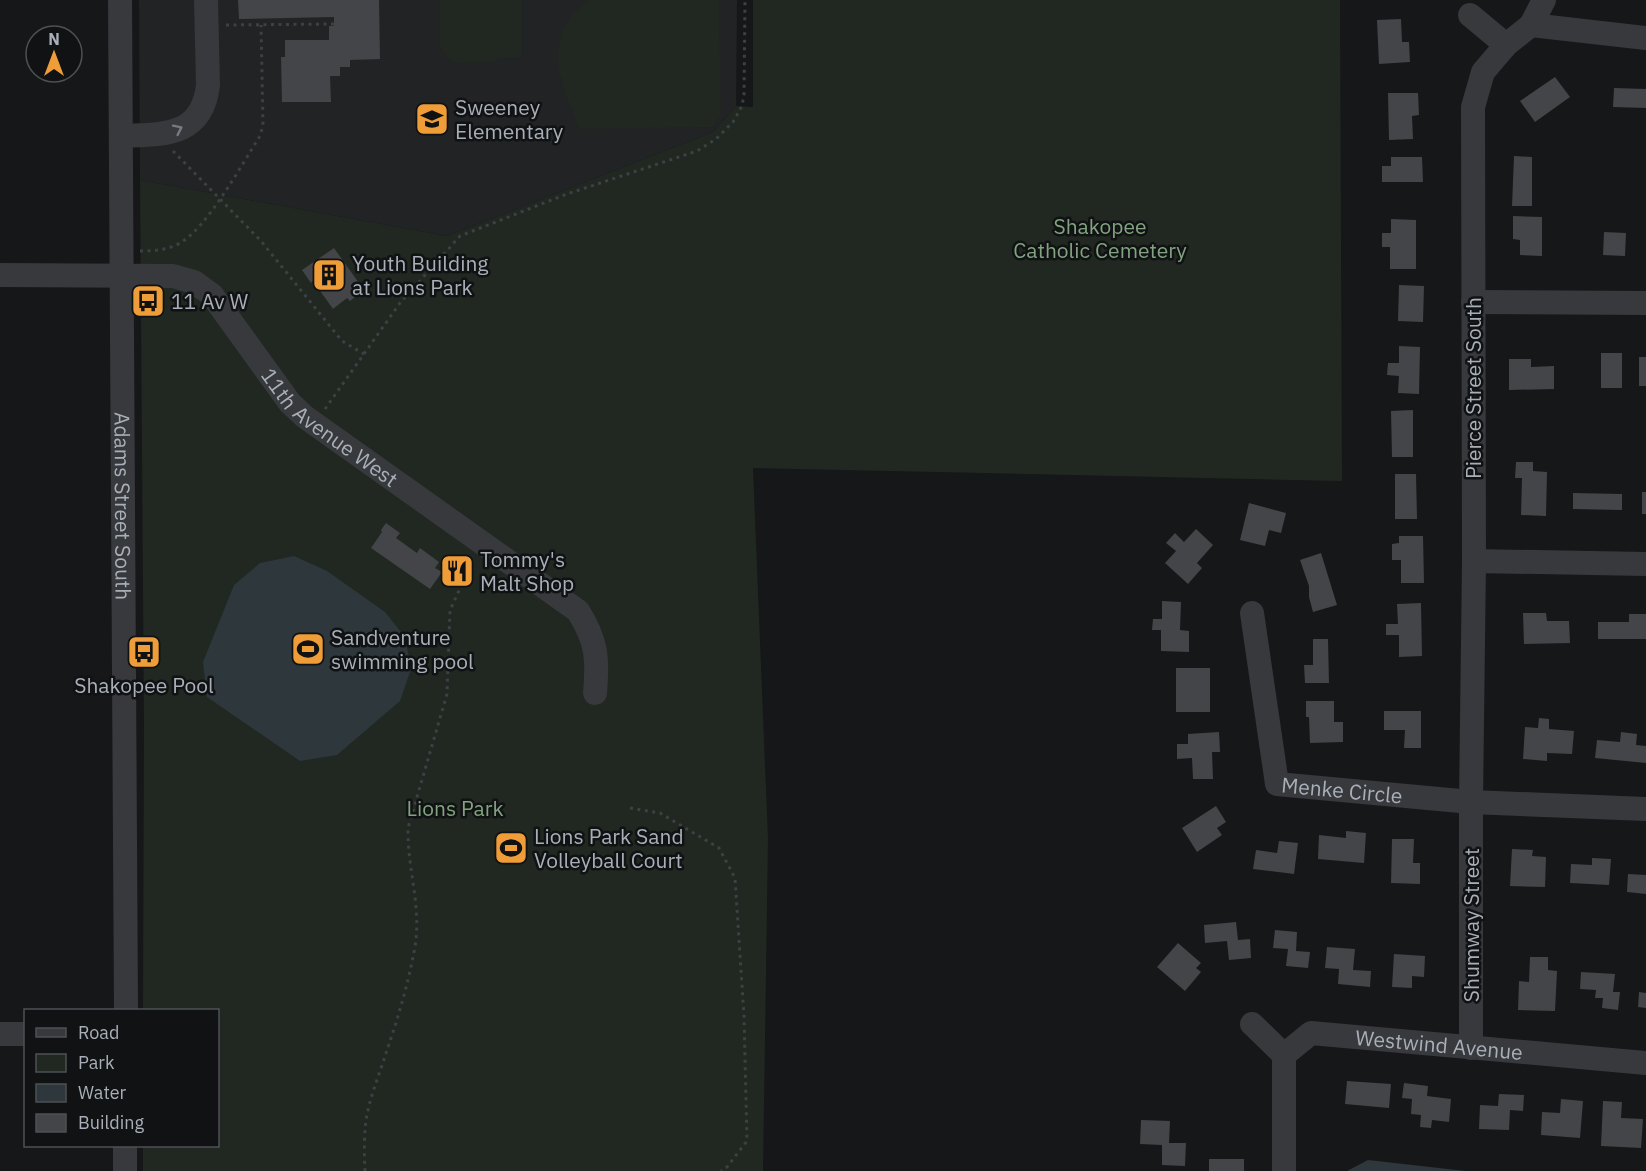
<svg xmlns="http://www.w3.org/2000/svg" width="1646" height="1171" viewBox="0 0 1646 1171" font-family="'IBM Plex Sans',sans-serif">
<style>
.built{fill:#222325}
.green{fill:#202821}
.water{fill:#2d373c}
.building{fill:#434548}
.lines{fill:none;stroke-linecap:round;stroke-linejoin:round}
.path{stroke:#3d4044;stroke-width:3;stroke-dasharray:3 4.5;stroke-linecap:butt}
.minor{stroke:#37393d;stroke-width:24}
.oneway{stroke:#767a81}
.labels{text-anchor:middle;dominant-baseline:central;stroke-width:5;stroke-linejoin:round;paint-order:stroke}
.poi-label{font-size:21px;fill:#a9afb8;stroke:#111213;text-anchor:start}
.park-label{font-size:21px;fill:#82a380;stroke:#111213}
.street-label{font-size:21px;fill:#a9afb8;stroke:#111213}
</style>
<rect width="100%" height="100%" fill="#161718"/>
<!-- built -->
<path class="built" d="M139,0H737L736,106L713,132L447,236L140,180Z"/>
<!-- green -->
<path class="green" d="M440,0H521V57H500L493,62L453,63L440,47Z
M589,0H719L721,116L712,127L580,129C564,92 545,54 571,16C576,10 584,5 589,0Z
M753,0H1340L1342,481L753,468L768,839L763,1171H143V1146H218V1010H143L144,725L140,180L447,236L713,132L736,106L753,107Z"/>
<!-- water -->
<path class="water" d="M294,556L327,571L385,612L405,637L411,669L400,701L337,755L300,761L207,697L203,662L234,585L260,563Z
M1368,1160L1466,1171H1347Z"/>
<!-- building -->
<path class="building" d="M238,0H379L380,59L350,60V67H340V76H330L331,102H282L281,57H285V40H329V26H334V17L239,19Z
M1401,19L1402,42H1409L1410,62L1379,64L1377,20Z
M1555,77L1570,97L1535,122L1520,101Z
M1614,88L1646,89V108L1613,107Z
M1388,93H1418L1419,115L1412,116L1413,139L1389,140Z
M1514,156L1532,157V206H1512Z
M1391,157H1422L1423,182H1382V166H1391Z
M1513,216L1542,217V256L1520,255V240L1513,239Z
M1391,219L1416,220V269H1390V247H1382V233H1391Z
M1604,232L1626,233L1625,256L1603,255Z
M334,248L364,290L350,301L347,298L333,309L313,281L311,283L302,270Z
M1399,285L1424,286L1423,322L1398,321Z
M1399,346L1420,347L1419,394L1398,393L1399,376L1387,375L1388,363H1399Z
M1601,353H1622V388H1601Z
M1639,357H1646V386H1639Z
M1509,359H1531V367L1554,366V389L1509,390Z
M1413,410V457H1392L1391,411Z
M1516,462H1533V471L1547,472L1546,516L1521,515L1522,478H1515Z
M1395,474H1416L1417,519H1395Z
M1642,492H1646V514H1642Z
M1573,493L1622,494V510L1573,509Z
M1249,503L1286,513L1281,533L1269,530L1265,546L1240,540Z
M386,523L400,533L396,538L417,553L420,548L439,562L435,568L442,572L430,589L371,548L382,532L381,530Z
M1196,529L1213,545L1197,563L1202,568L1188,584L1165,563L1176,551L1166,543L1175,533L1184,542Z
M1399,536H1423L1424,583H1401V560H1392V544L1399,543Z
M1321,553L1337,605L1313,612L1309,597V586L1300,560Z
M1162,601L1181,602L1180,630L1189,631V652L1161,651V630H1152L1153,619H1162Z
M1421,603L1422,656L1399,657V635H1386V624H1398L1397,604Z
M1523,613H1546L1547,621H1569L1570,643L1524,644Z
M1629,614H1646V639H1598V622H1629Z
M1313,639H1328L1329,683H1305L1304,665H1313Z
M1176,668H1210V712H1176Z
M1306,701H1334V722H1343V742L1310,743L1309,717H1306Z
M1384,711H1421V748H1404L1405,730H1384Z
M1539,718L1549,719V729L1574,731L1572,754L1547,753V761L1523,759L1525,727L1538,728Z
M1219,732L1220,752H1212L1213,779H1193L1192,758L1177,759V744H1188V734Z
M1621,732L1637,734L1636,745L1646,746V763L1595,758L1597,740L1620,742Z
M1216,806L1226,822L1217,828L1222,835L1197,852L1182,828Z
M1346,831L1366,833L1364,863L1318,859L1319,835L1346,838Z
M1392,839H1414L1413,863H1420V884L1391,883Z
M1279,841L1298,843L1294,874L1253,869L1256,850L1277,853Z
M1512,849L1533,850L1532,856L1546,857L1545,887L1510,886Z
M1592,858L1611,859L1609,885L1570,883L1571,864L1592,865Z
M1628,874L1646,875V894L1627,892Z
M1236,922L1238,940L1250,939L1251,958L1229,960L1227,941L1205,943L1204,925Z
M1275,930L1297,932L1296,951L1310,952L1308,968L1286,966L1288,949L1273,948Z
M1178,943L1201,963L1196,968L1201,972L1185,991L1157,967Z
M1327,947L1355,949L1353,970L1371,971L1370,987L1338,984L1339,969L1325,968Z
M1394,954L1425,956L1424,977L1412,976V988L1392,987Z
M1530,957H1548V970L1557,971L1555,1011L1518,1010L1519,981L1529,982Z
M1581,972L1615,974L1613,992H1620L1618,1010L1602,1008L1603,998H1595L1596,990L1580,989Z
M1639,992L1646,993V1008L1638,1007Z
M1347,1081L1391,1084L1389,1108L1345,1104Z
M1404,1083L1428,1086L1427,1096L1451,1099L1449,1122L1432,1120L1431,1128L1420,1127L1421,1115L1411,1114L1412,1099L1402,1098Z
M1499,1094L1524,1095L1523,1111L1510,1110L1509,1130L1479,1129L1480,1105L1498,1106Z
M1561,1099L1583,1101L1580,1138L1541,1135L1542,1112L1560,1113Z
M1603,1101L1622,1102L1621,1118L1643,1119L1641,1148L1601,1146Z
M1141,1120L1170,1121L1169,1143H1186L1185,1166L1162,1165V1145L1140,1144Z
M1209,1159H1244V1171H1209Z"/>
<g class="lines">
<!-- path -->
<path class="path" d="M226,25L334,24
M173,151L261,241L342,341L364,354
M140,251C154,251 168,250 180,243C207,228 242,164 260,136L263,125L261,25
M325,409L400,303L460,236L567,194L697,151L716,139L733,122L742,106L744,95L745,0
M630,808L660,813L719,848L735,878L744,1016L747,1141L727,1167L721,1171
M365,1171C364,1155 364,1136 366,1120C370,1096 380,1073 387,1050C398,1018 408,984 414,952C423,910 407,869 408,828L447,694L450,610L473,561"/>
<!-- minor -->
<g class="minor">
<path id="s1" d="M120,0L126,1010"/>
<path d="M1470,15L1506,45"/>
<path d="M1531,25L1646,38"/>
<path d="M121,136C162,134 202,138 208,85L206,0"/>
<path id="s2" d="M0,275L173,276L194,282L212,295L290,403L305,417L578,611C597,641 598,659 595,693"/>
<path d="M1473,302L1646,303"/>
<path d="M1474,561L1646,564"/>
<path id="s3" d="M1252,613L1277,784L1471,802L1646,809"/>
<path id="s4" d="M1252,1024L1284,1055L1311,1033L1646,1063"/>
<path d="M0,1034H26"/>
<path d="M1471,1048V802L1474,561L1473,107L1483,72L1506,45L1531,25L1544,0"/>
<path d="M1284,1055V1171"/>
<path d="M125,1171V1146"/>
</g>
</g>
<!-- one-way arrows -->
<defs><path id="oneway-chevron" d="M-2-3.5L2.5 0L-2 3.5" fill="none" stroke-width="1.6" stroke-linecap="round" stroke-linejoin="round" transform="scale(1.5)"/></defs>
<use class="oneway" href="#oneway-chevron" transform="translate(178 129) rotate(-26)"/>
<!-- icons -->
<defs>
<symbol id="school-square" viewBox="-11 -11 22 22"><rect x="-9" y="-9" width="18" height="18" rx="4" fill="#ef9d38" stroke="#111213"/><path d="M0-5L7-2L0 1L-7-2ZM-4 1L0 2.5L4 1V4Q0 6-4 4Z" fill="#111"/></symbol>
<symbol id="building-square" viewBox="-11 -11 22 22"><rect x="-9" y="-9" width="18" height="18" rx="4" fill="#ef9d38" stroke="#111213"/><path d="M-4-6H4V6H1V3H-1V6H-4ZM-2.5-4.3h1.7v1.8h-1.7ZM.8-4.3h1.7v1.8H.8ZM-2.5-1h1.7V.8h-1.7ZM.8-1h1.7V.8H.8Z" fill="#111"/></symbol>
<symbol id="bus-square" viewBox="-11 -11 22 22"><rect x="-9" y="-9" width="18" height="18" rx="4" fill="#ef9d38" stroke="#111213"/><path d="M-5-6H5V4H4V6H2V4H-2V6H-4V4H-5ZM-3.5-4V0h7V-4ZM-3.5 1.2v1.5H-2V1.2ZM2 1.2v1.5H3.5V1.2Z" fill="#111"/></symbol>
<symbol id="restaurant-square" viewBox="-11 -11 22 22"><rect x="-9" y="-9" width="18" height="18" rx="4" fill="#ef9d38" stroke="#111213"/><path d="M-5-6h1v4h1v-4h1v4h1v-4h1v5L-1.5 .5V6h-2V.5L-5-1ZM5-6V6H3V1.5H1.5Q1.5-4 5-6Z" fill="#111"/></symbol>
<symbol id="stadium-square" viewBox="-11 -11 22 22"><rect x="-9" y="-9" width="18" height="18" rx="4" fill="#ef9d38" stroke="#111213"/><path d="M0-5a6.5 5 0 1 0 0 10a6.5 5 0 1 0 0-10ZM-3.5-1.8h7v3.6h-7Z" fill="#111"/></symbol>
</defs>
<g fill-rule="evenodd">
<use href="#school-square" x="413" y="100" width="38" height="38"/>
<use href="#building-square" x="310" y="256" width="38" height="38"/>
<use href="#bus-square" x="129" y="282" width="38" height="38"/>
<use href="#restaurant-square" x="438" y="552" width="38" height="38"/>
<use href="#stadium-square" x="289" y="630" width="38" height="38"/>
<use href="#bus-square" x="125" y="633" width="38" height="38"/>
<use href="#stadium-square" x="492" y="829" width="38" height="38"/>
</g>
<g class="labels">
<!-- poi labels -->
<g class="poi-label">
<text x="455" y="107">Sweeney<tspan x="455" dy="24">Elementary</tspan></text>
<text x="352" y="263">Youth Building<tspan x="352" dy="24">at Lions Park</tspan></text>
<text x="171" y="301">11 Av W</text>
<text x="480" y="559">Tommy's<tspan x="480" dy="24">Malt Shop</tspan></text>
<text x="331" y="637">Sandventure<tspan x="331" dy="24">swimming pool</tspan></text>
<text x="144" y="685" text-anchor="middle">Shakopee Pool</text>
<text x="534" y="836">Lions Park Sand<tspan x="534" dy="24">Volleyball Court</tspan></text>
</g>
<!-- park labels -->
<g class="park-label">
<text x="1100" y="226">Shakopee<tspan x="1100" dy="24">Catholic Cemetery</tspan></text>
<text x="455" y="808">Lions Park</text>
</g>
<!-- street labels -->
<g class="street-label">
<text transform="translate(1473 388) rotate(-90)">Pierce Street South</text>
<text stroke="none"><textPath href="#s2" startOffset="396">11th Avenue West</textPath></text>
<text stroke="none"><textPath href="#s1" startOffset="506">Adams Street South</textPath></text>
<text stroke="none"><textPath href="#s3" startOffset="238">Menke Circle</textPath></text>
<text transform="translate(1471 925) rotate(-90)">Shumway Street</text>
<text stroke="none"><textPath href="#s4" startOffset="208">Westwind Avenue</textPath></text>
</g>
</g>
<!-- legend -->
<rect x="24" y="1009" width="195" height="138" fill="#111213" stroke="#4e5155" stroke-width="1.5"/>
<rect x="36" y="1028" width="30" height="9" fill="#37393d" stroke="#4e5155" stroke-width="1.5"/>
<text x="78" y="1039" font-size="18" fill="#a9afb8">Road</text>
<rect x="36" y="1054" width="30" height="18" fill="#202821" stroke="#4e5155" stroke-width="1.5"/>
<text x="78" y="1069" font-size="18" fill="#a9afb8">Park</text>
<rect x="36" y="1084" width="30" height="18" fill="#2d373c" stroke="#4e5155" stroke-width="1.5"/>
<text x="78" y="1099" font-size="18" fill="#a9afb8">Water</text>
<rect x="36" y="1114" width="30" height="18" fill="#434548" stroke="#4e5155" stroke-width="1.5"/>
<text x="78" y="1129" font-size="18" fill="#a9afb8">Building</text>
<!-- north arrow -->
<g transform="translate(54 54)"><circle r="28" fill="#111213" stroke="#4e5155" stroke-width="1.5"/>
<path d="M0-4.5L10 22L0 15L-10 22Z" fill="#ef9d38"/>
<text y="-9" font-size="16" font-weight="bold" text-anchor="middle" fill="#a9afb8">N</text>
</g>
</svg>
